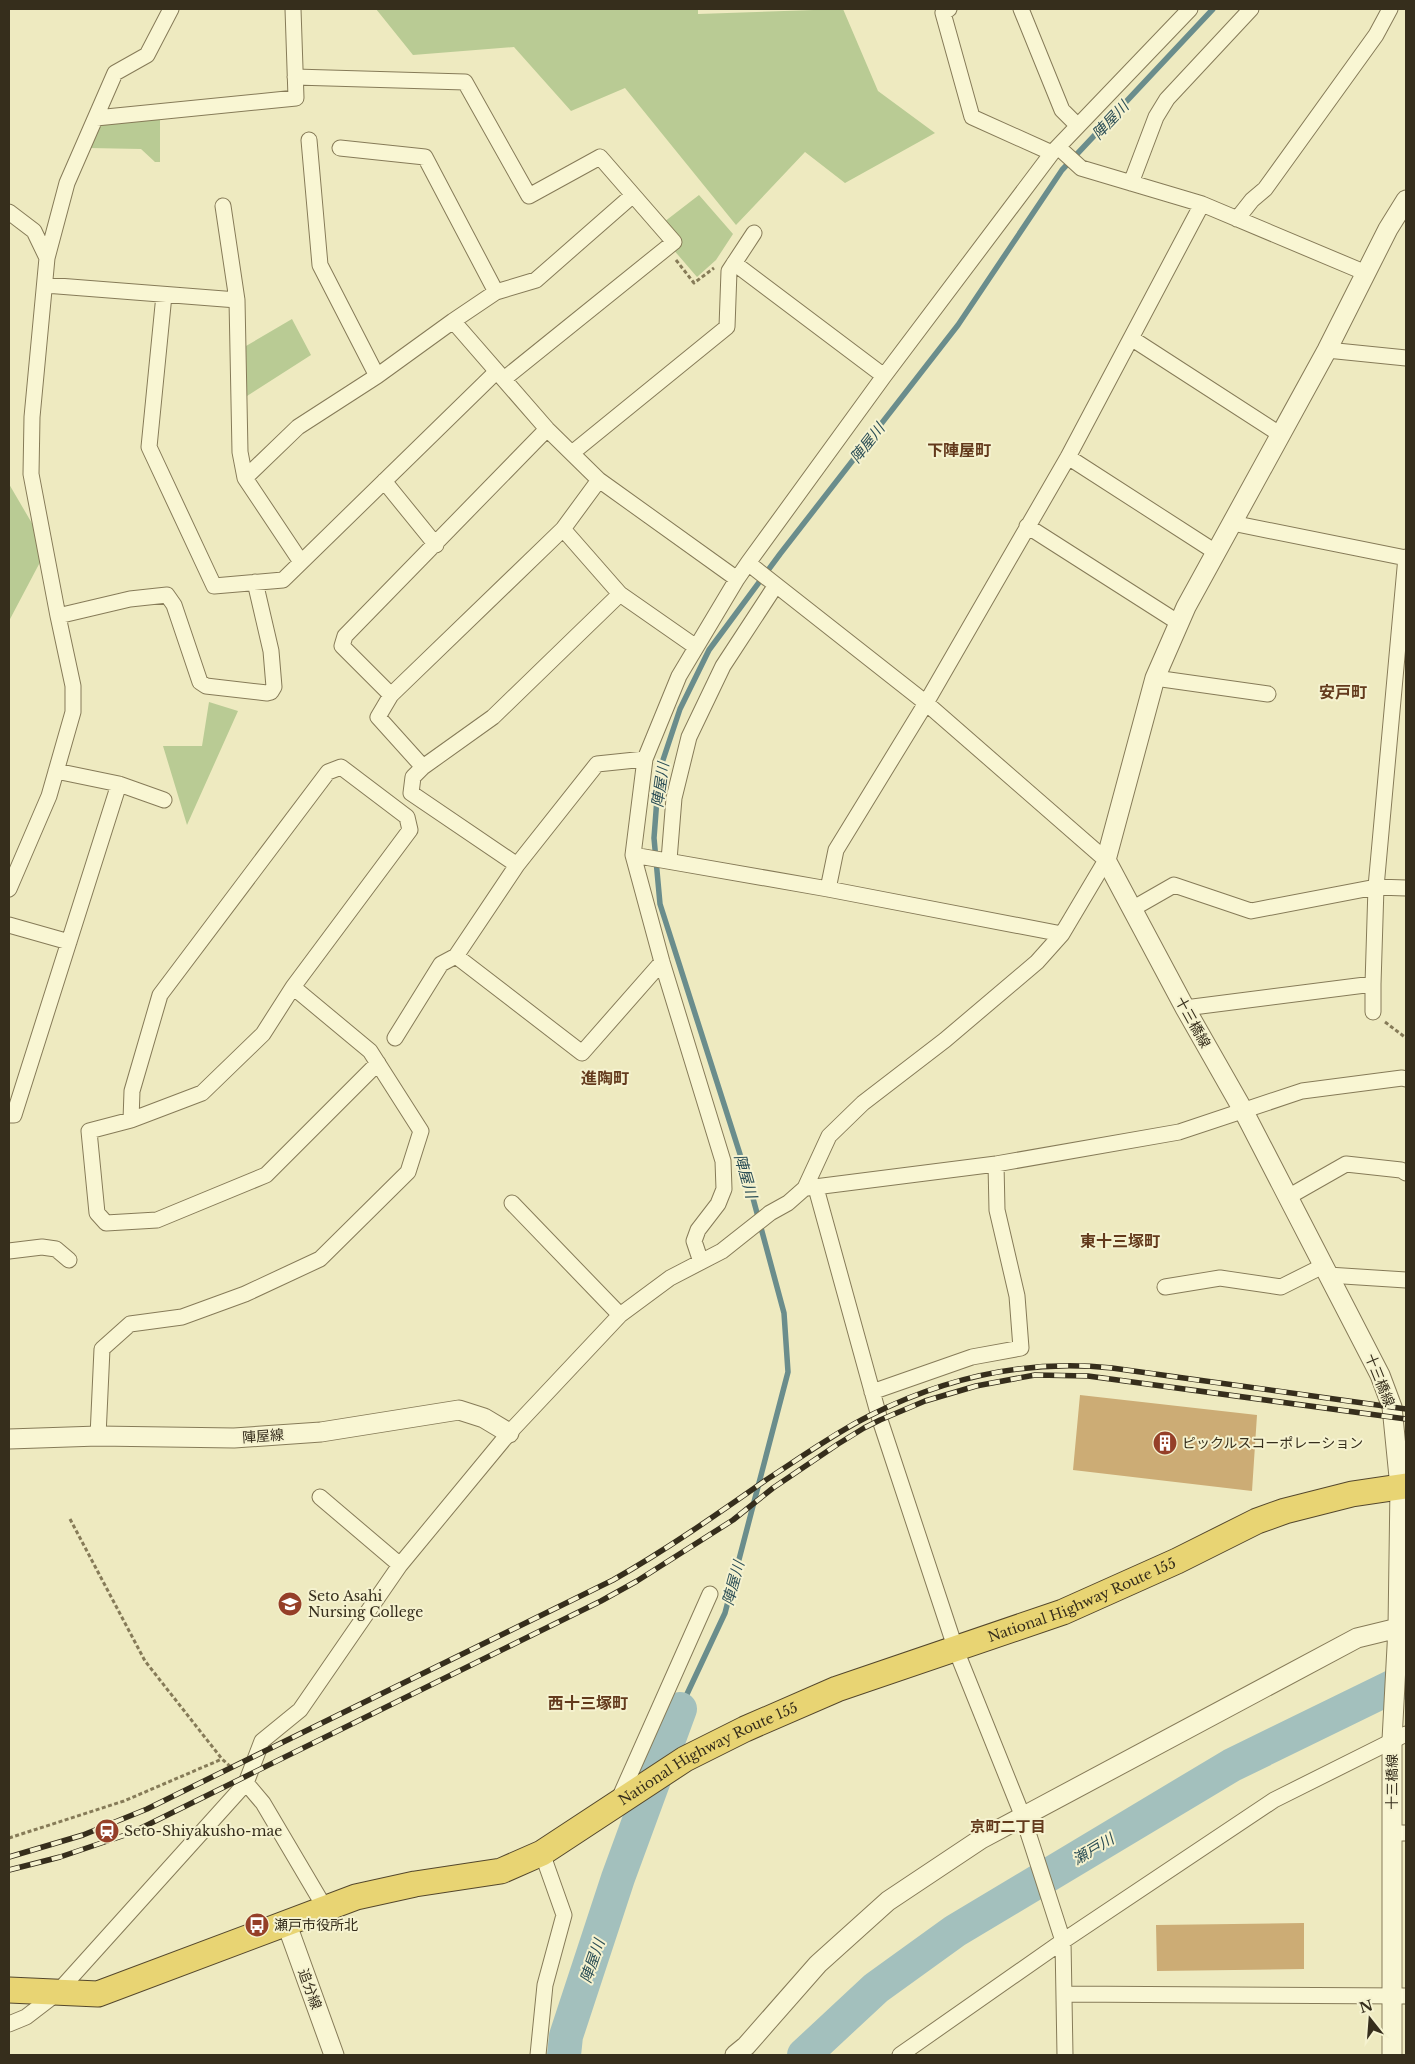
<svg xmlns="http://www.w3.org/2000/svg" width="1415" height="2064" viewBox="0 0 1415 2064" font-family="'Libre Baskerville','Noto Sans JP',serif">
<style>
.green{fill:#b9cb94}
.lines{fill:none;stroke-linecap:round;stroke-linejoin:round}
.stream{stroke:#6a8d8c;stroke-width:5.5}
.river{stroke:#a3c0bd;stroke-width:34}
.building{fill:#ccac75}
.minor-casing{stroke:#867b58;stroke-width:17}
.tertiary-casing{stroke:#867b58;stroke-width:21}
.trunk-casing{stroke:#54472c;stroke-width:27}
.path{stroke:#867b58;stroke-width:3;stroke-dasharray:4 2.5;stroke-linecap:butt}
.minor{stroke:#f9f6d3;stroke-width:15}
.tertiary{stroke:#f9f6d3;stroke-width:19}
.trunk{stroke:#e8d473;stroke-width:25}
.rail-casing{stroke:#362e1c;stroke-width:5.5}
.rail{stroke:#f5f2cf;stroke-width:4;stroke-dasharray:11;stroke-linecap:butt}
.labels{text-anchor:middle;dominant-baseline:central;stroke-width:4;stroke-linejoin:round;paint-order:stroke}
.street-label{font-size:14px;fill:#362e1c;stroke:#f5f2cf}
.poi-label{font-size:14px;fill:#362e1c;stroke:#f5f2cf;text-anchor:start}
.water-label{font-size:15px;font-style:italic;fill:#2c4f56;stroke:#f5f2cf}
.neighbourhood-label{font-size:15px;font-weight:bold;fill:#633a1c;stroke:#f5f2cf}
.quarter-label{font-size:16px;font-weight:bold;fill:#633a1c;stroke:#f5f2cf}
</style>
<rect width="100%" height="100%" fill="#eeeac0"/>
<!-- green -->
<path class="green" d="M376,9H698V14L843,9L878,91L935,133L845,183L805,152L736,225L625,88L571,111L514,47L413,55Z
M160,119V162H155L141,149L89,148L99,121Z
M699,195L733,234L716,260L697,277L672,248L664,222Z
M292,319L311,355L247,396L246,346Z
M9,484L47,549L9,621Z
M209,702L238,711L187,825L163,746H202Z"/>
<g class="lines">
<!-- stream -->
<path class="stream" d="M680,1709L725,1613L788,1372L784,1313L747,1176L660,904L654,838L659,772L680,709L709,650L780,554L958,325L1062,170L1213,9"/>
<!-- river -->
<path class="river" d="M564,2055L566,2036L618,1878L680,1709
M804,2055L876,1988L955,1931L1232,1765L1406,1680"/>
</g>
<!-- building -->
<path class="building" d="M1080,1395L1257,1415L1252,1491L1073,1470Z
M1304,1923V1969L1157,1971L1156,1925Z"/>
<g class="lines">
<defs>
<path id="minor" d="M949,9L943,13L972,117L1052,153
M1021,9L1062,110L1078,126
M295,77L465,82L529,196L600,157L674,242L504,379
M96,118L296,98L293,9
M309,140L320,265L377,376L453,321L547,429L599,480L737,579
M1058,147L1081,168L1202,204L1366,273
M340,148L425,157L496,292
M1131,183L1156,117L1167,99L1251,9
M223,206L237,300L240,452L245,478L301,562
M9,212L34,231L47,258
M1237,219L1252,200L1265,189L1376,35L1390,9
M734,263L884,376
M45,285L237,300
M164,295L149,447L214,586L283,580L496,372
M453,321L496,292L536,280L633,195
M1131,338L1281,435
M1327,350L1406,358
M572,453L727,327L729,271L754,233
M1068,457L1217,553
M245,478L298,427L377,376
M599,480L563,529L391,695L378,717L423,767L413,777L411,793L517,865L597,764L645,759
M384,481L436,545
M1232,523L1406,558
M1027,526L1179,623
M563,529L620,594L696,647
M58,616L130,599L167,595L174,605L200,682L206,686L267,693L271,692L274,687L271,651L255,582
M1155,678L1268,694
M391,695L342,646L345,636L547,429
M423,767L493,717L620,594
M56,771L119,784L164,800
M633,855L828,889L1062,934
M669,860L674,798L689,737L723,666L776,585
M9,889L49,796L73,712V686L58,616L31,474L32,417L47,258L67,183L115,73L147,55L171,9
M828,889L836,850L926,703L1068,457L1202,204
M1132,909L1174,885L1251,911L1376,887L1406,888
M9,925L69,942
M456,956L582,1053L662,962
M1373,984V1012
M1185,1008L1373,984L1376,887L1406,557
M395,1038L441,964L456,956L517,865
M9,1115H14L119,784
M131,1120L132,1091L160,995L328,772L341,767L407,817L410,830L293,987L263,1034L202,1093L131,1120L89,1131L97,1213L106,1223L157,1220L266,1175L378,1063
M807,1188L996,1164L1179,1132L1302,1091L1402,1078L1406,1079
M816,1188L880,1420L956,1650L1023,1817L1063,1941L1065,2055
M1288,1197L1346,1164L1401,1170L1406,1173
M512,1203L620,1315
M9,1251L42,1247L56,1249L69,1260
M701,1262L694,1241L698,1230L718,1204L724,1189L723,1161L662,962L633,855L645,759L679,676L737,579L748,563L884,376L1052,153L1190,9
M1328,1275L1406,1280
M1165,1287L1220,1278L1281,1287L1323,1266
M872,1392L972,1357L1021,1348L1017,1296L997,1210L996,1164
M98,1436L102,1349L130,1324L182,1317L245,1294L320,1259L408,1172L421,1131L370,1051L293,987
M320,1497L400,1565
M246,1783L263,1803L325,1908
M618,1801L710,1594
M1392,1833H1406
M1064,1994L1406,1996
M9,2024L26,2017L56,1994L246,1783L262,1741L300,1710L400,1565L509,1433L620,1315L670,1278L722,1251L770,1213L788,1203L805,1188L829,1136L863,1103L945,1040L1037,962L1062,934L1106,860L926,703L748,563
M538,2055L545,1985L564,1915L542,1853
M900,2055L1063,1941L1274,1800L1406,1734"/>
<path id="tertiary" d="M9,1439L98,1436L234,1438L321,1432L459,1410L484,1418L509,1433
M286,1922L334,2055
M735,2055L746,2046L818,1964L888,1901L981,1839L1357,1638L1398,1628
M1392,2055V1740L1398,1628L1400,1487L1392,1407L1380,1375L1243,1110L1185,1008L1106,860L1155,678L1186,607L1327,350L1388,229L1406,200"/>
<g id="trunk">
<path id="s1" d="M9,1990L98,1994L356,1897L415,1884L501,1871L542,1853L685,1759L745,1729L837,1689L1063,1612L1177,1561L1257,1521L1285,1511L1352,1494L1406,1486"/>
</g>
</defs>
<!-- minor casing -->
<use href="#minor" class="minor-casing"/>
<!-- tertiary casing -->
<use href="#tertiary" class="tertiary-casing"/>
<!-- trunk casing -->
<use href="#trunk" class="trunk-casing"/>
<!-- path -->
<path class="path" d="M676,260L694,283L714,268
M1385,1022L1406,1038
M70,1519L145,1661L222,1759L233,1769
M9,1838L124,1801L222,1759"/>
<!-- minor -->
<use href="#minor" class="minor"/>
<!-- tertiary -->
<use href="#tertiary" class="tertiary"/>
<!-- trunk -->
<use href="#trunk" class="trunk"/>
<defs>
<path id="rail" d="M9,1857L83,1835L147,1809L613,1580C666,1550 716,1515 766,1480C800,1458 833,1434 869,1416C946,1377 1027,1359 1112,1368L1406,1409
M9,1870L60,1857L131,1833L601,1601L637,1581L733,1520L773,1488L838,1444L864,1428L880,1420L925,1401L976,1386L1035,1375L1088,1376L1406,1419"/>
</defs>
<!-- rail casing -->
<use href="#rail" class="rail-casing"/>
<!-- rail -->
<use href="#rail" class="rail"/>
</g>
<!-- icons -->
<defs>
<symbol id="building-disc" viewBox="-11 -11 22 22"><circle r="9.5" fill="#953f28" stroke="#f5f2cf"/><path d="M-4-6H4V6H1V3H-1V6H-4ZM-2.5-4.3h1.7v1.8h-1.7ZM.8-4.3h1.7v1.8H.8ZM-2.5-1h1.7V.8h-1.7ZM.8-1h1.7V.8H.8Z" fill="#fff"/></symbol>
<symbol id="university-disc" viewBox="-11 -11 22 22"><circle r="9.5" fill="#953f28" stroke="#f5f2cf"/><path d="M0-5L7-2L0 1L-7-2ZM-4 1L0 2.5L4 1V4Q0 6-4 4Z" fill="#fff"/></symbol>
<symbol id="station-disc" viewBox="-11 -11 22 22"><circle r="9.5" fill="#953f28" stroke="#f5f2cf"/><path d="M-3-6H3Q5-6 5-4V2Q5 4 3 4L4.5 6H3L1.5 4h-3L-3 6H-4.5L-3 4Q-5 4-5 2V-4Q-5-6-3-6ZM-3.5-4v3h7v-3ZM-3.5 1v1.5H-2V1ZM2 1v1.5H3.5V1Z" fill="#fff"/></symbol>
<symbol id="bus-disc" viewBox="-11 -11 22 22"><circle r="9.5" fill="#953f28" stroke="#f5f2cf"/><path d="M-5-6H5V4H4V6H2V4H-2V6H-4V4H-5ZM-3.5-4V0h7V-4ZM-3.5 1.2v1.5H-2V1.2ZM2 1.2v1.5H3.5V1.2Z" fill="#fff"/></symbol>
</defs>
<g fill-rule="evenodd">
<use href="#building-disc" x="1151" y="1429" width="28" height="28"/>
<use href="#university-disc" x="276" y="1590" width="28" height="28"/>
<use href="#station-disc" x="93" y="1817" width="28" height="28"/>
<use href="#bus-disc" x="243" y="1911" width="28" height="28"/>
</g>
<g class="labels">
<!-- street labels -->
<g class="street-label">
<text transform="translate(1193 1022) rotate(61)">十三橋線</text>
<text transform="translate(1380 1380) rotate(68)">十三橋線</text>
<text transform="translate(263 1436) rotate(-4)">陣屋線</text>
<text stroke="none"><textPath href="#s1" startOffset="1156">National Highway Route 155</textPath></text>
<text stroke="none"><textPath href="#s1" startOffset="751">National Highway Route 155</textPath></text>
<text transform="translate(1392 1782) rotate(-90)">十三橋線</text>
<text transform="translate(310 1989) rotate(70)">追分線</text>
</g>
<!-- poi labels -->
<g class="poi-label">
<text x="1182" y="1443">ピックルスコーポレーション</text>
<text x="308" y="1596">Seto Asahi<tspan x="308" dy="16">Nursing College</tspan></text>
<text x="124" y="1831">Seto-Shiyakusho-mae</text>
<text x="274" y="1925">瀬戸市役所北</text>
</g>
<!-- water labels -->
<g class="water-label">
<text transform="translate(1110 120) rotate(-47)">陣屋川</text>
<text transform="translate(867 443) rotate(-52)">陣屋川</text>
<text transform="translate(660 785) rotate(-82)">陣屋川</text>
<text transform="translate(746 1176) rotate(74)">陣屋川</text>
<text transform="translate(733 1583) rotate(-75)">陣屋川</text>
<text transform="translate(1093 1849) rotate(-31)">瀬戸川</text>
<text transform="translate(592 1961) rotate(-71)">陣屋川</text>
</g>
<!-- neighbourhood labels -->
<g class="neighbourhood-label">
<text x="1008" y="1826">京町二丁目</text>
</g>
<!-- quarter labels -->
<g class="quarter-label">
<text x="959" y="450">下陣屋町</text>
<text x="1343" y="692">安戸町</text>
<text x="605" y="1078">進陶町</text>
<text x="1120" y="1241">東十三塚町</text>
<text x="588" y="1703">西十三塚町</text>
</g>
</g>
<!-- border -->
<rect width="1415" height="2064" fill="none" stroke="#362e1c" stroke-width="20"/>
<!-- north arrow -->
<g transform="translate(1370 2019) rotate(343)" stroke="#f5f2cf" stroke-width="4" paint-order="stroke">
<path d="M0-4L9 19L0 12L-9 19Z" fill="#362e1c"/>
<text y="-8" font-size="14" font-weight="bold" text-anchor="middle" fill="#362e1c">N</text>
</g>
</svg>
